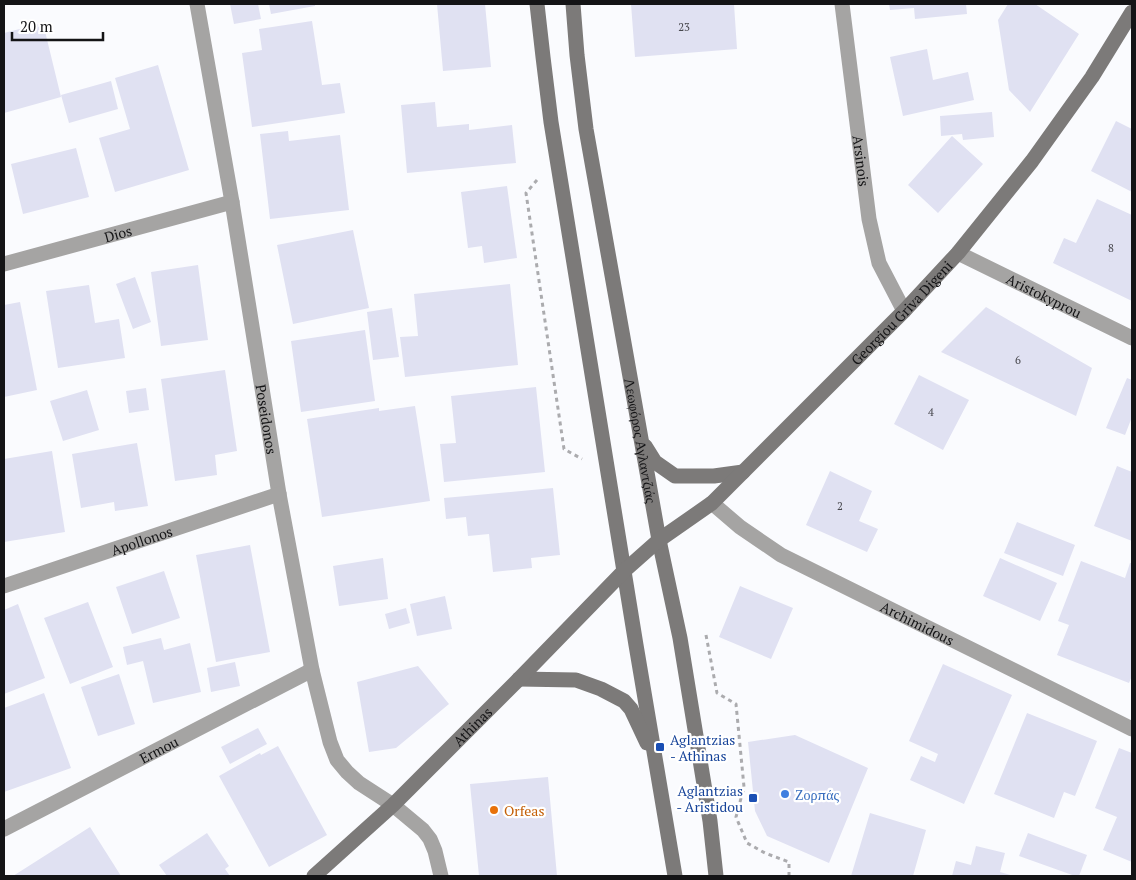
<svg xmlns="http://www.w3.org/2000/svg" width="1136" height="880" viewBox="0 0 1136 880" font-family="'PT Serif',serif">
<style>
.building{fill:#e0e1f2}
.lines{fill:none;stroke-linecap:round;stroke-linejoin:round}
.path{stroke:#ababae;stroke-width:3;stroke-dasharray:4 4;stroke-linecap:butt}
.street{stroke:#a5a4a3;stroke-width:15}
.secondary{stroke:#7c7a79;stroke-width:15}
.transit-dot{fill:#1a4fb4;stroke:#fff;stroke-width:2}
.shop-dot{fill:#3f7fe0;stroke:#fff;stroke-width:2}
.food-dot{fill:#e8710a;stroke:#fff;stroke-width:2}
.labels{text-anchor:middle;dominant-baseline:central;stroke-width:4.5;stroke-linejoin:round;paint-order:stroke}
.number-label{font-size:11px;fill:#47474d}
.street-label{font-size:14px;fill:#141416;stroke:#fff}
.transit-label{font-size:14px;fill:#164399;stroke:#fff;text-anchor:start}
.shop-label{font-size:14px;fill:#366cbe;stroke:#fff;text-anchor:start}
.food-label{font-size:14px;fill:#c56008;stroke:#fff;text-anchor:start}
</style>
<rect width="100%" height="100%" fill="#fafbfe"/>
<!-- building -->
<path class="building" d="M230,4H258L261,19L234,24Z
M269,4H315V6L271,14Z
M437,4H485L491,67L443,71Z
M631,4H734L737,49L635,57Z
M889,4H966L967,14L915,19L914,8L890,10Z
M1008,4H1035L1079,34L1030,112L1009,90L998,20Z
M312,21L322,85L340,83L345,113L252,127L242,53L262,50L259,29Z
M43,23L61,97L4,113V33Z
M927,49L933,80L968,72L974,100L903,116L890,57Z
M158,65L189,170L115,192L99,138L130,129L115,78Z
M111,81L118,109L69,123L61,95Z
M435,102L437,127L469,124V130L512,125L516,163L407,173L401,105Z
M992,112L994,137L963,140L962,134L941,136L940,116Z
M1116,121L1132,129V192L1091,171Z
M288,131L289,141L340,135L349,210L270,219L260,134Z
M952,136L983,164L938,213L908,185Z
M76,148L89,197L23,214L11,164Z
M507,186L517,258L484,263L482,246L468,248L461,192Z
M1097,199L1132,215V301L1053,263L1064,238L1076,243Z
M353,230L369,308L293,324L277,245Z
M198,265L208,340L161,346L151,272Z
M135,277L151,322L133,329L116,284Z
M510,284L518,365L405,377L400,337L418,336L414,294Z
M89,285L95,323L119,319L125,358L58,368L46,291Z
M20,302L37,390L4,397V305Z
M986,307L1092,368L1076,416L941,352Z
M392,308L399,357L373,360L367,312Z
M365,330L375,401L301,412L291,341Z
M225,370L237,451L215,455L217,475L175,481L161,379Z
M919,375L969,400L943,450L894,424Z
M1127,378L1132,380V417L1125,435L1106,428Z
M536,387L545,472L444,482L440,444L456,443L451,396Z
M146,388L149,410L129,413L126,391Z
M87,390L99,430L63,441L50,401Z
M415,406L430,501L322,517L307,419L379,408V411Z
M137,443L148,506L115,511L114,502L81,508L72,454Z
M52,451L65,532L4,542V459Z
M1117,466L1132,472V541L1094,526Z
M830,471L872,491L859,521L878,529L867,552L806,525Z
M553,488L560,555L531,558L532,568L493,572L489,534L468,536L466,517L446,519L444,498Z
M1017,522L1075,545L1063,576L1004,553Z
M250,545L270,652L216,662L196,555Z
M383,558L388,599L339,606L333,566Z
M1000,558L1057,583L1040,621L983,596Z
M1081,561L1125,578L1130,563H1132V676L1129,683L1057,655L1069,625L1058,621Z
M164,571L180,618L132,634L116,587Z
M740,586L793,608L771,659L719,637Z
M445,596L452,629L417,636L410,604Z
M88,602L113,667L70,684L44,618Z
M18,604L45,678L4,694V610Z
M406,608L410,623L389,629L385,614Z
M161,638L164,650L190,643L201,692L153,703L143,661L127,665L123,647Z
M235,662L240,686L211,692L207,668Z
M943,664L1012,695L964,804L910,780L921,756L935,762L938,754L909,741Z
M418,666L449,704L396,748L369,752L357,682Z
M119,674L135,724L98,736L81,687Z
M44,693L71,768L4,792V708Z
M1027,713L1097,741L1075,796L1064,792L1054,818L994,794Z
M258,728L267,744L230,764L221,747Z
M795,735L868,768L829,863L767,836L755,811L748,742Z
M278,746L327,835L269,867L219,776L260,753L261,755Z
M1119,748L1132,753V862L1103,850L1117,817L1095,808Z
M548,777L557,876H479L470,784Z
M870,813L926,830L913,876H851Z
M90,827L121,876H13Z
M207,833L229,866L225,869L230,876H167L159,865Z
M1028,833L1087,855L1079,876H1075L1019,856Z
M976,846L1005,853L1000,872L1014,876H952L956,861L971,865Z"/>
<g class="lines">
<!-- path -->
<path class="path" d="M537,180L526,193L564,449L582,459
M706,635L717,693L736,704L744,787L736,817L747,843L765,853L789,862V876"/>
<!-- street -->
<g class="street">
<path id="s1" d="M197,4L232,202L279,494L312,670L330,742L337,760L347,772L359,783L393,805L423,830L430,839L435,851L441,876"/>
<path id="s2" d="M842,4L869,219L879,263L904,311"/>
<path id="s3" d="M958,253L1132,338"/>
<path id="s4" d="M4,264L232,202"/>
<path id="s5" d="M712,503L740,527L781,555L1132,729"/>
<path id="s6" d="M4,586L279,494"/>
<path id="s7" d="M4,829L312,670"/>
</g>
<!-- secondary -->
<g class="secondary">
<path d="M537,4L543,57L551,122L636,645L675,876"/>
<path id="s8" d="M573,4L577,55L586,129L659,540L680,638L710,821L716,876"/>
<path d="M645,446L655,462L675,476H714L743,472"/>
<path d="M519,679L576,680L601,689L624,701L631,709L647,743"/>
<path id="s9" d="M314,876L393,805L519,679L624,571L659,540L712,503L904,311L958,253L1032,161L1092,77L1132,12"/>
</g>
</g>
<!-- markers -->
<g class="transit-dot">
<rect x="655" y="742" width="10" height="10" rx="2.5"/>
<rect x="748" y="793" width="10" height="10" rx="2.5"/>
</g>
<circle class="shop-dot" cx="785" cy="794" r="5"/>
<circle class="food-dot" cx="494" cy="810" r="5"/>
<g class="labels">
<!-- number labels -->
<g class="number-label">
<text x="684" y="27">23</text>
<text x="1111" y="248">8</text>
<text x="1018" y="360">6</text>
<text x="931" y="412">4</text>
<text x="840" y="506">2</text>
</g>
<!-- street labels -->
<g class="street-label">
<text stroke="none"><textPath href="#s2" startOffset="158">Arsinois</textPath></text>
<text stroke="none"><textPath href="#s4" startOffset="118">Dios</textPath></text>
<text stroke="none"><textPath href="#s3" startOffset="96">Aristokyprou</textPath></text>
<text stroke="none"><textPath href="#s9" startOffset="815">Georgiou Griva Digeni</textPath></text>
<text stroke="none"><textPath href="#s1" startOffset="421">Poseidonos</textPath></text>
<text stroke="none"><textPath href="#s8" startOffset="442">Λεωφόρος Αγλαντζιάς</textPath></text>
<text stroke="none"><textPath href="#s6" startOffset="145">Apollonos</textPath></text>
<text stroke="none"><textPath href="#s5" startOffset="239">Archimidous</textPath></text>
<text stroke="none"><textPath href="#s9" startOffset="218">Athinas</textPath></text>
<text stroke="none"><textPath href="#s7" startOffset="174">Ermou</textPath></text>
</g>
<!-- transit labels -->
<g class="transit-label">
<text x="670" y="739">Aglantzias<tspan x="670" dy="16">- Athinas</tspan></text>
<text x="743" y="790" text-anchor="end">Aglantzias<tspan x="743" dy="16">- Aristidou</tspan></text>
</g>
<!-- shop labels -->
<g class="shop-label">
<text x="795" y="794">Ζορπάς</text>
</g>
<!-- food labels -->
<g class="food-label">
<text x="504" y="810">Orfeas</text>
</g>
</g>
<!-- border -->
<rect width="1136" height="880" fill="none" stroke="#141416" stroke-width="10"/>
<!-- scale -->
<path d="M12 32v8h91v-8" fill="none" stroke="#141416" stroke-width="2.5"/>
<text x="20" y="32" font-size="15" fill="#141416" stroke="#ffffff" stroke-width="4" paint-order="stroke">20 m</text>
</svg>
